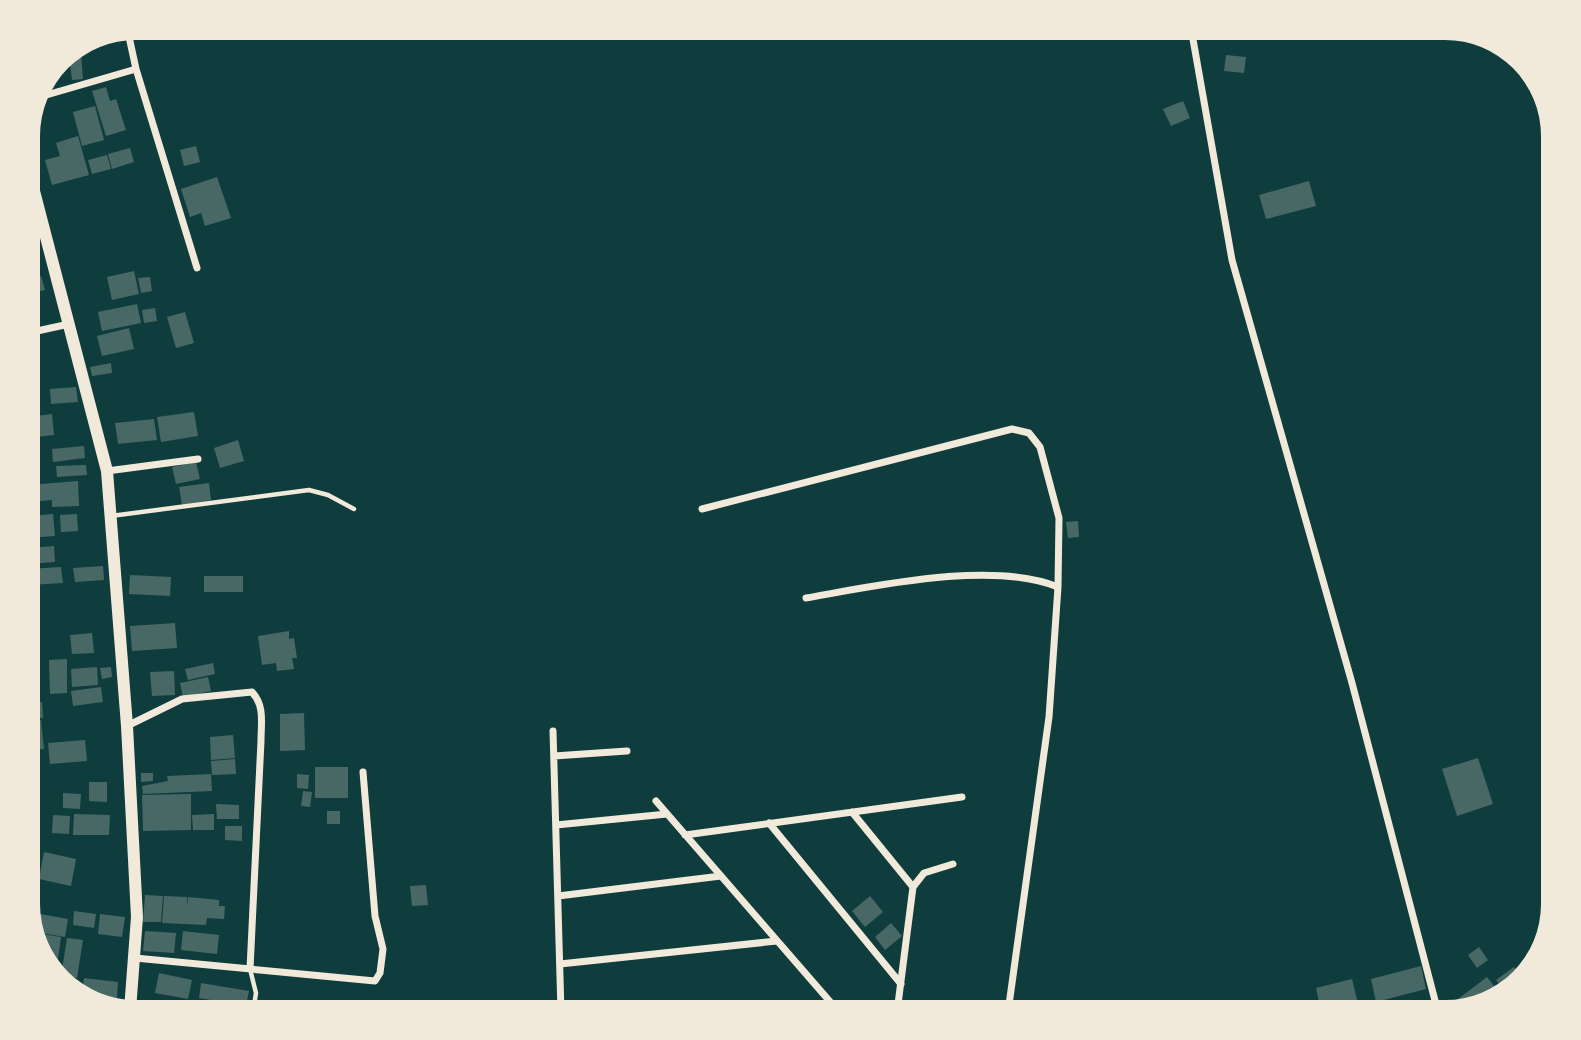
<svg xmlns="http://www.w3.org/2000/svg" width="1581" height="1040" viewBox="0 0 1581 1040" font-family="'Noto Sans',sans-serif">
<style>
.building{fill:#486865}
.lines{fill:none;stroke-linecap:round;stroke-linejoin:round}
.service{stroke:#f1e9da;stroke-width:4.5}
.minor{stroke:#f1e9da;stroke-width:7}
.tertiary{stroke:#f1e9da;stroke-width:12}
</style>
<rect width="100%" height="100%" fill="#0f3d3e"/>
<!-- building -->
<path class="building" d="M1094,28H1129L1128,34L1094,32Z
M72,54H81L83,79L72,80L69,55Z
M1226,55L1246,57L1244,73L1224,71Z
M106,87L110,101L116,99L126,130L106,136L92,91Z
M1183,101L1190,118L1171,126L1163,109Z
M95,106L104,140L82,146L73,112Z
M78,136L89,175L52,185L45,160L60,156L56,143Z
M196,146L200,162L184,166L180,150Z
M130,148L134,162L112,169L108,154Z
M107,155L111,169L92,174L88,160Z
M217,177L231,218L205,226L201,213L190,217L181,189Z
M1309,181L1316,206L1266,219L1259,195Z
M33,252L39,272L28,275V253Z
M134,271L139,294L112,300L107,277Z
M41,276L45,290L28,294V279Z
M150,277L152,291L141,293L138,278Z
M137,304L141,323L102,331L98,312Z
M155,308L157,321L144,323L142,310Z
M185,312L194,343L176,348L167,317Z
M129,328L134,349L102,356L97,336Z
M111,363L112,373L92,376L90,367Z
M76,387L78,402L51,404L50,389Z
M194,412L198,436L161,442L157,417Z
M52,414L54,435L28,438V417Z
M154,419L157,440L118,444L115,423Z
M238,440L244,461L220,468L214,448Z
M84,446L85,458L53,462L52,449Z
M196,462L200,479L176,484L172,467Z
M86,465L87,475L57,477L56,466Z
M78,481L79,506L52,507V500L28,502V485Z
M209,483L211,500L182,505L179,487Z
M53,514L55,536L28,538V516Z
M77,514L78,531L61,532L60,515Z
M1078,521L1079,537L1068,538L1066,522Z
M54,546L55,562L28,564V548Z
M103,566L104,580L75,582L73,568Z
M61,567L63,583L28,585V569Z
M130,575L171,577L170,596L129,594Z
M204,576H243V592H204Z
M175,623L177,648L132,651L130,626Z
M289,631V639L294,638L297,658H292L294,669L277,671L276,663L262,665L258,636Z
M92,633L94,653L72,654L70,635Z
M67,659V693L50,694L49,660Z
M213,663L215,674L188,680L185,669Z
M97,667L98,685L72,687L71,669Z
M111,667L112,677L102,679L100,668Z
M174,671L175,695L152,696L150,672Z
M208,677L211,691L183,697L180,683Z
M101,687L103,702L73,706L71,691Z
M42,702L43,718L28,719V703Z
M304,713L305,750L280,751V714Z
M41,720L44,749L28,750V721Z
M233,735L235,758L211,760L210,737Z
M85,740L87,761L50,764L48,743Z
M1478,758L1493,804L1457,816L1442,769Z
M235,759L236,774L212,775L211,761Z
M315,767H348V798H315Z
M141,773H153V781L141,782Z
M211,774L212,791L143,794L142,786L168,781L167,776Z
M297,774L309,775L308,789L297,788Z
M89,782H107V802L89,801Z
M303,791L312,792L310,807L301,806Z
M63,793L81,794L80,809L63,808Z
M191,794V830L143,831L142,795Z
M216,804L239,805V819H217Z
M327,811H340V824H327Z
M74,814L110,815L109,835H73Z
M214,814V830H193L192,815Z
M53,815L70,816L69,834L52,833Z
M225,826H242V841L225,840Z
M44,852L76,859L71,886L39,879Z
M426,885L428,905L412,906L410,886Z
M145,895L163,896L161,922H143Z
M164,896L187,897V907L188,897L219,900V906H225L224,919L207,918L206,925L162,923Z
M870,896L883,912L865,927L852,911Z
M74,911L96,914L94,928L73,925Z
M29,912L68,919L65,937L35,932Z
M100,914L125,917L122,937L98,934Z
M891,923L902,936L885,950L875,937Z
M145,931L176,933L174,953L143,951Z
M183,931L219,935L217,954L181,950Z
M35,933L61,937L56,973L42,958Z
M67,938L83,940L77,978L61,976Z
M1479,947L1488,960L1477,968L1468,955Z
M1421,966L1426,989L1376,1002L1371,979Z
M1514,967L1521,977L1505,992L1496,980Z
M159,973L192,980L188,999L155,993Z
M1487,977L1501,995L1464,1007L1458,999Z
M84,978L118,982L117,998L82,993Z
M1352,979L1360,1012H1343L1342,1006L1321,1011L1316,988Z
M201,983L249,991L246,1006L199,998Z"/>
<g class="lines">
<!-- service -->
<path class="service" d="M111,516L309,490L328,495L354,509
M250,969L256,993L253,1012"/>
<!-- minor -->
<path class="minor" d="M1191,28L1232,260L1352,683L1438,1012
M128,32L136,69L197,268
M43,96L136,69
M28,333L69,324
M107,471L198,459
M702,509L1012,429L1029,433L1040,447L1059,518L1058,587
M806,598C875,586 993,560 1058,587L1049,717L1008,1012
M127,726L182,699L252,692C265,706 261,723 261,741L250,969
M553,731L561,1012
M554,756L627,751
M656,801L839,1012
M852,812L913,887
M769,823L901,984
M556,825L667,814
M685,835L962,797
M558,896L721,876
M135,958L375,981L380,973L383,949L375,916L363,772
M560,964L777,941
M800,1012L836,1009
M897,1012L913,887L924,873L953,864"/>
<!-- tertiary -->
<path class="tertiary" d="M28,168L107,471L127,726L137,917L130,1010"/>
</g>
<!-- crop -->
<path d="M0 0H1581V1040H0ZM136 40H1445A96 96 0 0 1 1541 136V904A96 96 0 0 1 1445 1000H136A96 96 0 0 1 40 904V136A96 96 0 0 1 136 40Z" fill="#f1e9da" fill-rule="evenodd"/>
</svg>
